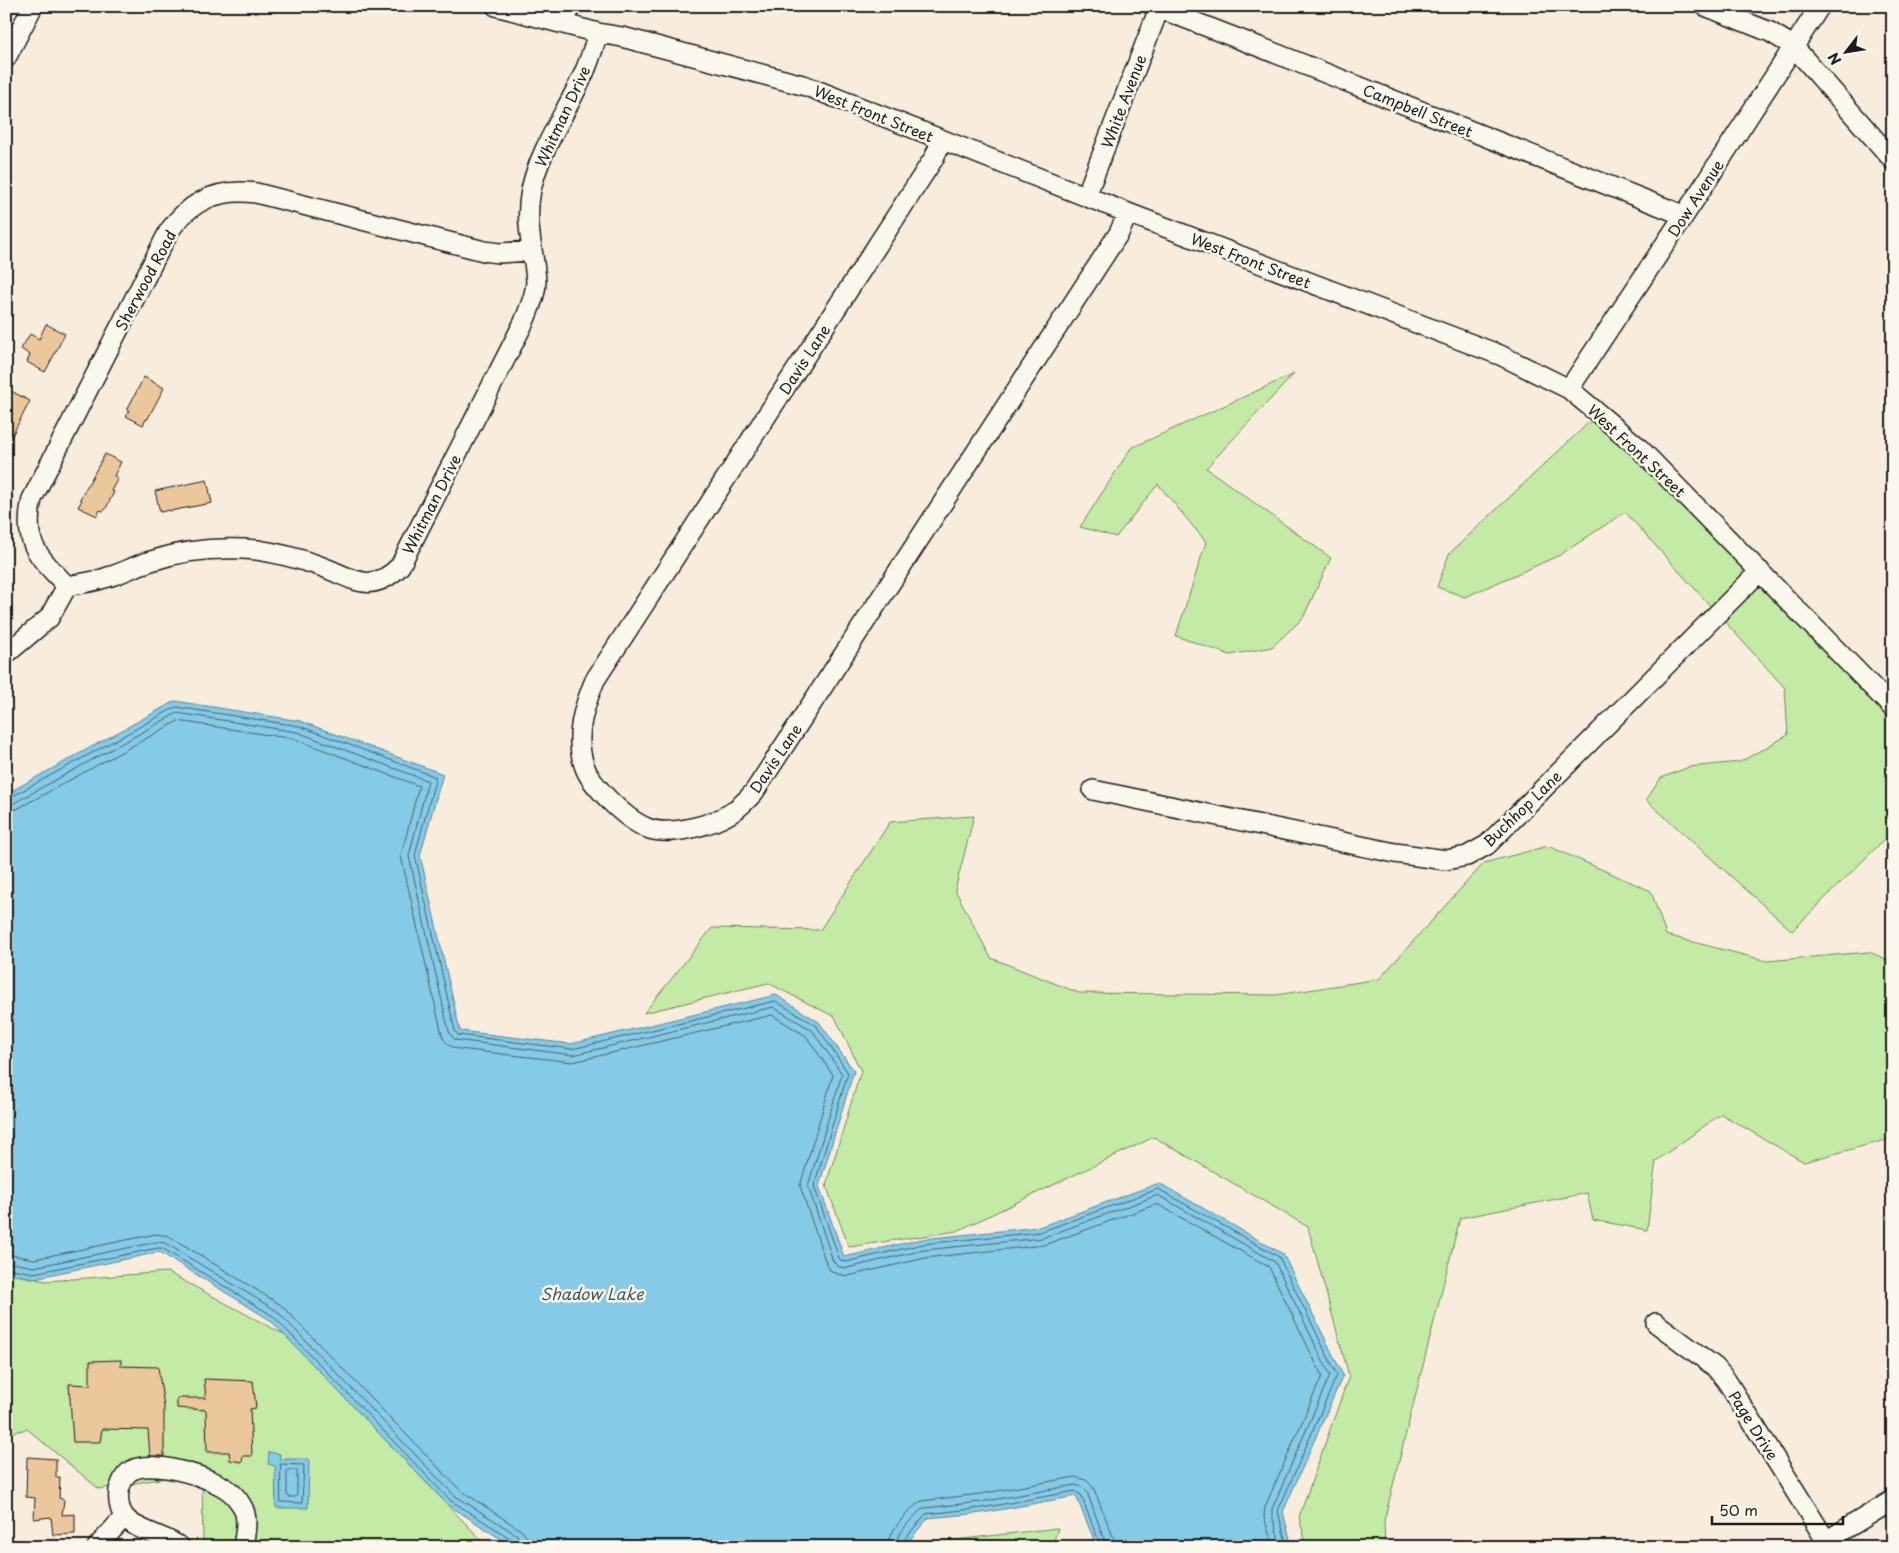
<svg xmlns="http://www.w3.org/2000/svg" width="1899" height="1553" viewBox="0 0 1899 1553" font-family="'Playpen Sans',sans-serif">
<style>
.green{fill:#c4eba5;stroke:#708460}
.water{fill:#85cae7;stroke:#5b8496}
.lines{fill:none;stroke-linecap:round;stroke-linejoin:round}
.shore{stroke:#46626d;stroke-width:1}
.building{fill:#ecc79c;stroke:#1c1c1c}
.minor-casing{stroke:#1c1c1c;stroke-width:22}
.minor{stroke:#fbf7ec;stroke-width:19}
.labels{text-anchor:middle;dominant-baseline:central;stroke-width:5;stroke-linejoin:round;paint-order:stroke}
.street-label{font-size:15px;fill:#1c1c1c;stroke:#fbf7ec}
.water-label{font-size:16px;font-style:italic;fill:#415963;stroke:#fbf7ec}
</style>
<rect width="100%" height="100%" fill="#f8eddc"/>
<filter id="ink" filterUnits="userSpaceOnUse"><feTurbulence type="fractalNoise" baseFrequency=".02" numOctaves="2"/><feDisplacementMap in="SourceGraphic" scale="10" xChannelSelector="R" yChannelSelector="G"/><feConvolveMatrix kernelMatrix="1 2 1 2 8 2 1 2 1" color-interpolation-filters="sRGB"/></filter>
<g filter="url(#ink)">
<!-- green -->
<path class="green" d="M1294,374L1206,468L1331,558L1303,618L1272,647L1230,655L1176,636L1206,542L1158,484L1116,537L1080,527L1131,448Z
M1599,413L1893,707V831L1792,931L1646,800L1661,778L1689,767L1740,762L1788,735L1785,688L1625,512L1560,555L1465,597L1437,587L1449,554Z
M974,816L955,890L991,958L1079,993L1276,995L1379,979L1484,863L1548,846L1651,891L1666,935L1767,961L1869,952L1893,962V1138L1804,1162L1721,1114L1656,1161L1647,1230L1593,1220L1587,1193L1460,1218L1384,1521L1385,1547H1307L1299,1517L1349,1376L1308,1227L1154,1137L957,1231L849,1247L826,1185L861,1071L835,1017L768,983L644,1013L712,928L820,930L890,822Z
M167,1272L285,1335L488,1547H203L202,1472L99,1489L27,1429L6,1434V1273L46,1281Z
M1058,1528L1052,1547H933L937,1542Z"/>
<!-- water -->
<path class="water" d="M175,701L300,721L443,774L420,855L460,1031L571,1044L776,995L819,1022L854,1071L819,1186L844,1257L922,1239L1039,1227L1159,1183L1283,1254L1343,1375L1283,1512L1292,1547H1097L1076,1496L982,1513L928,1518L904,1547H513L447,1504L270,1320L160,1252L34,1278L6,1273V794Z
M269,1452L280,1454L279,1459H309L308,1508H276L275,1466L268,1464Z"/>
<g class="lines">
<!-- shore -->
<path class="shore" d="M6,798L11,797L176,707L299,726L436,777L415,855L455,1031L458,1035L572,1049L775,1001L816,1025L848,1073L814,1186L839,1258L842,1261L846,1262L923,1244L1040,1232L1158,1189L1279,1257L1337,1375L1278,1511L1287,1547
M6,804L14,803L177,713L297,732L428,781L409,856L449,1032L455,1040L573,1055L773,1007L812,1030L842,1074L808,1186L833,1261L839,1267L847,1268L924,1250L1042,1238L1158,1195L1275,1262L1330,1375L1272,1509V1515L1281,1547
M6,812L17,809L178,721L295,739L419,786L401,856L442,1035C445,1043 450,1047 459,1049L573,1062L772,1015L806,1036L833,1075L800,1186L826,1263L830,1270L837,1274L848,1276L925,1258L1044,1245L1157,1204L1269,1267L1322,1376L1265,1507L1264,1517L1273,1547
M6,1254L34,1259L156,1234L169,1236L281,1305L459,1489L522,1531L528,1539L529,1547
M6,1262L34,1267L157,1242L165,1243L277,1311L454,1495L517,1535L520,1540L522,1547
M6,1268L34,1273L158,1248H162L273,1316L450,1500L513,1540L515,1547
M281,1464L304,1465L302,1503L281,1502Z
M289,1470H296L297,1472V1495L295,1497H289L287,1495V1472Z
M887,1547C887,1534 910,1507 922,1501L980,1494L1075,1477L1086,1480L1093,1487L1114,1539L1115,1547
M894,1547C895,1537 915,1513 924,1508L981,1502L1075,1485L1082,1487L1087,1492L1107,1547
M900,1547L902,1542L926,1514L982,1508L1075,1491L1081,1495L1101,1547"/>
</g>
<!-- building -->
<path class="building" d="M46,324L65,334L45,372L27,362L30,355L21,349L30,334L39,339Z
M144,377L164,388L147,420L146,419L143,425L126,416L129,410H127Z
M11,391L30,401L6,447V401Z
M105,454L121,462L114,476L118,478L111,491L114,492L105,510L103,511L100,510L97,516L78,507L82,500L80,499Z
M207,480L212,503L170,511V510L160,512L155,491Z
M121,1360V1366L158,1367L164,1407V1456H150L148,1430L102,1429L100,1442H73L69,1384L90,1385V1361Z
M204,1379L253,1381L256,1408L250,1409L252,1456H243L242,1462L230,1460L229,1452H207L206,1410L177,1408V1398H206Z
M27,1457L56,1459V1477H60L59,1498L64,1500L62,1515L75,1514V1534L53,1535L51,1517L34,1519L35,1498L26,1497Z"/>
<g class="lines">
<defs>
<path id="minor" d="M496,6L598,33L622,37L806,86L1128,213L1500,355L1569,389L1637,446L1893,708
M1153,6L1257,46L1683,215
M1705,6L1770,32L1793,46L1893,160
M565,24L570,6
M6,58L33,6
M942,140L934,158L595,680C584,706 574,736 584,765C588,778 598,788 608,799C619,810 632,822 647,828C669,837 712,825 731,813C740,807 747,800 754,792L1119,233L1128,213
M1086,196L1160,6
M1569,389L1695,199L1820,6
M67,586C81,583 95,582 108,577C123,573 136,565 151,561C184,550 222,547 257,550C277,553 297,558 317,565C349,575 369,598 400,566L524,322C529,309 536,295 536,281C534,250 524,223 531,190C540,148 567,112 584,73C590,60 594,46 598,33
M67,586C38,556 22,543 32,499L169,231C191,200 219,188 256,193L484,251L499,253L531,251
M6,654L49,618L67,586
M1093,790L1395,853L1446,860L1467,856L1487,845L1760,571
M1656,1323L1715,1367L1726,1380L1830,1547
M1826,1541L1893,1500
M97,1547L124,1517
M180,1547C165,1535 135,1531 124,1516C119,1509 118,1498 119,1490C121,1484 123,1477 128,1473C145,1457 201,1475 220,1485C228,1489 237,1497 242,1506C249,1518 245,1533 243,1547"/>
</defs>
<!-- minor casing -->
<use href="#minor" class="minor-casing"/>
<!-- minor -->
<use href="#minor" class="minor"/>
</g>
</g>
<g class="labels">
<!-- street labels -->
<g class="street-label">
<text transform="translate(1123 101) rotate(-69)">White Avenue</text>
<text transform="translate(1418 110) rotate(22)">Campbell Street</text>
<text transform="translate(874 113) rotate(22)">West Front Street</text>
<text transform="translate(562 116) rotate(-65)">Whitman Drive</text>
<text transform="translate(1695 198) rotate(-57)">Dow Avenue</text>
<text transform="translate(1251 260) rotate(21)">West Front Street</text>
<text transform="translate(145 280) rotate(-62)">Sherwood Road</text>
<text transform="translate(804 359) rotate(-57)">Davis Lane</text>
<text transform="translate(1637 450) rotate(43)">West Front Street</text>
<text transform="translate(431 504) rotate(-63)">Whitman Drive</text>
<text transform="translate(775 758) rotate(-56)">Davis Lane</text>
<text transform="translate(1522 808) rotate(-44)">Buchhop Lane</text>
<text transform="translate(1754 1425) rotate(58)">Page Drive</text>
</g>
<!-- water labels -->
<g class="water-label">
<text x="592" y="1293">Shadow Lake</text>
</g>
</g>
<!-- margin -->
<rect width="1899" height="1553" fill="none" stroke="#fbf7ec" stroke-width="25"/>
<rect x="12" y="12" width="1874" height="1528" fill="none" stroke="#1c1c1c" stroke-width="2" filter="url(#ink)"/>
<!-- north arrow -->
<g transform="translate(1846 52) rotate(239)" stroke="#fbf7ec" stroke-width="4" paint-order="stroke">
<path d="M0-4L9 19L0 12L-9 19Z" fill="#1c1c1c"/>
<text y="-8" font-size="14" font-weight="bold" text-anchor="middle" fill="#1c1c1c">N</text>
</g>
<!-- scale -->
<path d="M1712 1516v8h131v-8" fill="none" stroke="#1c1c1c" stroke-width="2.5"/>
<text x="1719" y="1516" font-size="15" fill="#1c1c1c" stroke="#fbf7ec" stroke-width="4" paint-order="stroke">50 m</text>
</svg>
